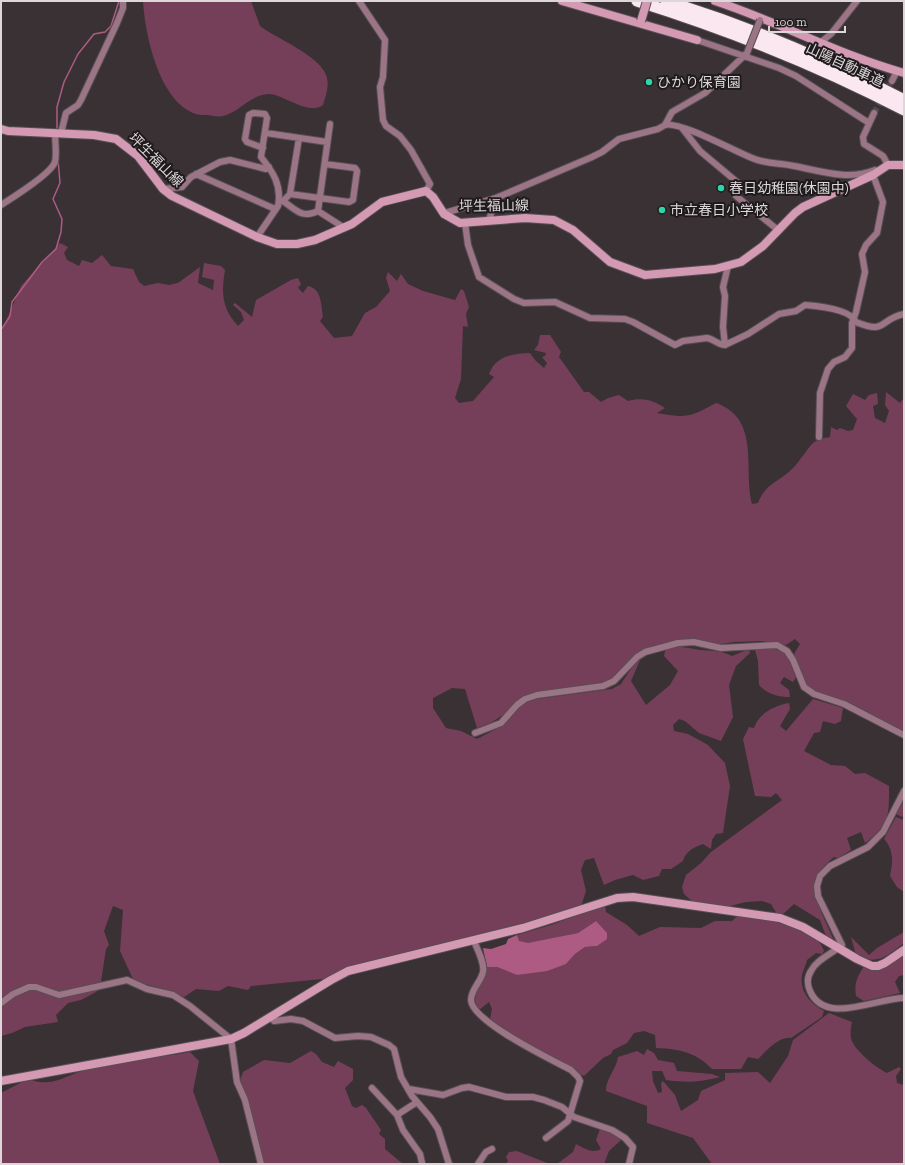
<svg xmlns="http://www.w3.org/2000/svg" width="905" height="1165" viewBox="0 0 905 1165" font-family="'Zilla Slab','Noto Sans JP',serif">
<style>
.green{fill:#763f59}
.water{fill:#ad5b83}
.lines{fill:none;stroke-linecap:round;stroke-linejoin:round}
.stream{stroke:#ad5b83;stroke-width:1.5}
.street-tunnel{stroke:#524a4e;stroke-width:6;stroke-dasharray:6 3;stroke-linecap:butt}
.street-casing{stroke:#574f53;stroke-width:8}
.secondary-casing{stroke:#574f53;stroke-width:10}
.highway-casing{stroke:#574f53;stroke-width:13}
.street{stroke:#9b7585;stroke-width:6}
.secondary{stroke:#d499b3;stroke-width:8}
.highway{stroke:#fae7ef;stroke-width:11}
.street-bridge-casing{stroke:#574f53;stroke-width:8;stroke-linecap:butt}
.secondary-bridge-casing{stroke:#574f53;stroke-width:10;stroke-linecap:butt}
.street-bridge{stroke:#9b7585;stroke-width:6}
.secondary-bridge{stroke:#d499b3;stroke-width:8}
.poi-dot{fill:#2ed4ab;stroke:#1f1a1c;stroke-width:1.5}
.labels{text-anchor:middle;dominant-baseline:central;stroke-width:4;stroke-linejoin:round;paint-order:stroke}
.street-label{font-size:14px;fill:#ddd7d9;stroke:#1f1a1c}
.poi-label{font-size:14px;fill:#ddd7d9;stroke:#1f1a1c;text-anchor:start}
</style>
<rect width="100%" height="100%" fill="#3a3135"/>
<!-- green -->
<path class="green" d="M143,1H251L260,26C277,39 319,55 326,75C330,85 326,95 323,105C308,116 283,94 269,94C249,95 240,112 223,116C219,117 212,116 208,115C204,115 199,115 196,114C159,102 145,34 143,1Z
M60,243L68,247L64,253L67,260L79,266L82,260L92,263L102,255L111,266L133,269L139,282L144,286L158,283L169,285L178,283L200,267L198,283L213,290L214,280L202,277L204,263L221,266L225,270C221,294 222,308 238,326L244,320L241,312L233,305L235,303L252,317L256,300L291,280L298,278L301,284L298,288L303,293L308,286C322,289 321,305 323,317L320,321L334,338L352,336L365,313L376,307L390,291L386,278L388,272L397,281L401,274L408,284L423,291L455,300L461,289L464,291L469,307L466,314L468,327L463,326L461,379L455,398L459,403L473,401L494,377L489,374C496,355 513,354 530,353L535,360L544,368L547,363L542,357L545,356L546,353L534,350L538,345L540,335H550L561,352L559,357L584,392H589L601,402L608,398L619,395L628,401C642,397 653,400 665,408L657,413C686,418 689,418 716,403C761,419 743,469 752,504L758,503C766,482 780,482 793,468C800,461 807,449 813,443C818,439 824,438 830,437L831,427L837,430L840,428L848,431L853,430L857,419L846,406L853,394L865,400L869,395L877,393L878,404L873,406L875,418L885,423L889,411L885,405L886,392L900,403L904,398V734L881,719L848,702L815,693L804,685L794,654L800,644L795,639L786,645L762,641L733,642L717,645L694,640L644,650L613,679L603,684L537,693L492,722L477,728L465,689L452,688L433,698V708L446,728L461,731L477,739L504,725L523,704L536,699L612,689L621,684L638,658L640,660L631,681L646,705L670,685L678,671L664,656L666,647C681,646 687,648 701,650C713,651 720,650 732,656L749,649L750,653L736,666L729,685L733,717L721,741L699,733L685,721L679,719L673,725L674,731L688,734L708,745L725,763L730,786L723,833L716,834L712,840L711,849L703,844C694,847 685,852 683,861L671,869H662L659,876L643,880L633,875L615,880L604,885L594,858L585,860L581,870L586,891L581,906L522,927L323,982L322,979L251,986L248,990L228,986L219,991L196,989L184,997L167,990L134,981L120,951L123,910L113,906L104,931L109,945L106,949L100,988L96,992L81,1000L68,1003L56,1015L58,1022L25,1027L12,1033L1,1036V333L21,286Z
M759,647C788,650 785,651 796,677L793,682L784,677L780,683L789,690L790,697C778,697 767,694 759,685L758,661L755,650Z
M813,699L843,708L841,721L835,724L823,721L820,732L814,733L804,751L831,765L845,766L855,774L865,773L889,786C889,815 890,824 865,843L861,832L847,838L851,850L838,858L834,857C800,883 821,909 834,941L826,936L820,920L794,904L782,915L777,914L771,904L762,901L746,902L726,907L693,902L684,894L682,887L686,875L701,863L711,852L782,800L776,793L771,797L755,796L743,739L749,727L754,728C759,713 774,706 789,703L790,709L780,726L786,731Z
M904,800V815L902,817L896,814Z
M896,817L904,820V892L897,887L890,876C893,862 894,850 884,839Z
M605,905L606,912L627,925L639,936L660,927L701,928L715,921H732L738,915C763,920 815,923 824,951L822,954L816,953L807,960C806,965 803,970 802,975C799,992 811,1004 824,1011L822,1017L791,1038C779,1036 766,1051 758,1059L748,1057L741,1069H712C696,1052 679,1049 656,1048L655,1035L644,1031L634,1033L627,1043L613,1050L611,1054L603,1058L584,1076L508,1034L490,1019L492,1009L489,1002L479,1010C467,996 486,984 487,967H497L517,975L566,964L575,954L585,947L597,946L596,921L578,933L527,944L518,941L517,935L551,925Z
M904,932V943C886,956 878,966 856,955L851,937L869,955L877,948Z
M904,952V975L899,976L895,982L900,993L864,1001L856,996C854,984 857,977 864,966L874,969Z
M829,1013L852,1022C851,1026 850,1033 851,1038C853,1049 876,1068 887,1073L899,1067L901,1069L896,1076L897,1083L904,1085V1164H712L693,1138L647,1123V1106L606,1091C606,1078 616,1070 618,1057L637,1051L644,1055L647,1049L654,1053L658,1060L674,1063L677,1071L712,1074L720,1077C701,1082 687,1083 666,1080L662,1071H652L653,1081L658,1093L662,1092L661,1083L663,1081L675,1095L681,1111L698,1100L701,1091L725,1080V1073L758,1072L770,1083L788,1056L793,1040Z
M311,1051L316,1054L322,1062L334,1067L338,1061L353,1069V1080L345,1088L352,1106L356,1108L362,1105L366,1108L381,1130L379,1134L385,1139V1149L403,1164H263L247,1100L240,1081L243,1072L264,1060L290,1063Z
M190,1052L199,1061L193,1091L220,1164H1V1093L28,1079C55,1089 65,1074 89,1069C122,1061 157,1058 190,1052Z
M600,1129L617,1135L621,1140L609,1151L604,1164H557L573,1152L576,1144C583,1148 593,1154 601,1149L596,1140Z
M517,1151L547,1163L554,1164H506L508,1161L506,1157L509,1152Z"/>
<!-- water -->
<path class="water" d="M596,921L607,933V939L597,946L585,947L575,954L566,964L547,971L517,975L497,967H487L483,948L491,949L506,944L508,939L517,935L519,941L528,943L578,933Z"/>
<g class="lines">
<!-- stream -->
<path class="stream" d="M57,131V107L64,82L78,54L94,34L105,32L111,26L119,1
M1,330L10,316L12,302L42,262L56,249L61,232L62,219L53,199L60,183L58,159"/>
<!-- street-tunnel -->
<path class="street-tunnel" d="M874,113L892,81"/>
<defs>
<path id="street" d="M359,1L385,40L383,77L380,87L383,120L386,126L400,136L411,150L430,184L426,191
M697,40L779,68L796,76L869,123
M821,42L831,34L857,1
M892,81L897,71
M874,113L863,137L864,144L883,156L888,165
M665,125C680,121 734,151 752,158C765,164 780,163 794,166C821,171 848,181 875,170
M682,128L700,151L737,182L736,196L778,230
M61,133L66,113L78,105L81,100L117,23L123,8V1
M266,133L327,142
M196,174L275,209
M163,189L182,187L191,177L220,162L230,160L266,169L269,167
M290,194L349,202L353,200L357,171L355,168L325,164
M279,200L283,201C296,210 302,219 318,211L343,227
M283,201L290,194L299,138
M1,205C12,198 51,174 55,162C57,154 55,142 55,133
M318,211L330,124
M444,214L448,212L496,198L592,157L602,152L619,139L658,129L665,125L672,112L705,93L747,53
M489,220L496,198
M465,223L468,245L479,277L514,299L524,303L555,302L590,318L625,319L633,322L675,345L683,341L707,338C714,339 718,345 725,345L748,334L779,314L796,311L805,305C818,306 850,309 856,322C887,335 879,319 904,314
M257,237L278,206C282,185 273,172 261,157L267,118L265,114L253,113L249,115L245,139L247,142L263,148
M725,345L723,327L725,296L723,287L728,266
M819,437L820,393L828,369L834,362L845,357L852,348V323L856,312L865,272L862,254L866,245L877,233L883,202L873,175
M475,733L501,723L517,705L525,699L537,695L603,686L614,681L637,657L645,652L678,643L694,642L721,648L777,645L787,651L793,660L804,687L814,694L844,704L904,735
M904,791L883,832L868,847L830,866L820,876L817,886L818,896L842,945C832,954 817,959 811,971C807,977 807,985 810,991C825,1026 876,998 904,998
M474,941C477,949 485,963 483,972C481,982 471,989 471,1000C471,1021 552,1060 571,1070L578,1077L580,1081L568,1121L546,1138
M1,1003L13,994L29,987H36L59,995L127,980L147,989L173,995L190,1006L231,1039L237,1082L245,1100L261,1164
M271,1017L274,1021L291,1019L303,1021L335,1038L358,1036L371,1037L389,1045L394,1049L401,1077L412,1096L430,1117L438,1129L449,1164
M372,1088L397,1115L417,1102
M409,1089L443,1095L462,1088L469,1087L506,1097H533L544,1100L562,1107L574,1117L612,1130L625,1138L633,1147L629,1164
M397,1115L403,1130L420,1154L422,1163
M478,1164L486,1152L492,1149"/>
<path id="secondary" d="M562,1L697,40
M715,1C779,22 839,55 904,73
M1,129L8,131L94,135L116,139L138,156L163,189L172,196L257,237L277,244H297L315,240L352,224L382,202L426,191L433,197L444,214L460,223L525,218L554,220L573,230L610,262L645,275L715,269L741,262L763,246L795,213L803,207L873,175L888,165H904
M1,1081L231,1039L244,1033L331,980L348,971L523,928L617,898L633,897L780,918L803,927L857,959L872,966H878L885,963L904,950"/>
<path id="highway" d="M637,1C729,30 818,65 904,110
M666,1C748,26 828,60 904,100"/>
</defs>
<!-- street casing -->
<use href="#street" class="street-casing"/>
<!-- secondary casing -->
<use href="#secondary" class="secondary-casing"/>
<!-- highway casing -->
<use href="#highway" class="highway-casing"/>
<!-- street -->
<use href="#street" class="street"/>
<!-- secondary -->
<use href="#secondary" class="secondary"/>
<!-- highway -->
<use href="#highway" class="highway"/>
<defs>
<path id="street-bridge" d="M747,53L760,20"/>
<path id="secondary-bridge" d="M641,21L647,1"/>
</defs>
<!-- street-bridge casing -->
<use href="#street-bridge" class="street-bridge-casing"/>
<!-- secondary-bridge casing -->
<use href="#secondary-bridge" class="secondary-bridge-casing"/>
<!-- street-bridge -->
<use href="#street-bridge" class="street-bridge"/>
<!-- secondary-bridge -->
<use href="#secondary-bridge" class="secondary-bridge"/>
</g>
<!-- markers -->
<g class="poi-dot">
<circle cx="649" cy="82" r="4"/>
<circle cx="721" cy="188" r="4"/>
<circle cx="662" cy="210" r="4"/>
</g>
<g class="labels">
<!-- street labels -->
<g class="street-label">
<text transform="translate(845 65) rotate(25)">山陽自動車道</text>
<text transform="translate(156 160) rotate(45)">坪生福山線</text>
<text transform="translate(494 206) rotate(-1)">坪生福山線</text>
</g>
<!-- poi labels -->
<g class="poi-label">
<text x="657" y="82">ひかり保育園</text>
<text x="729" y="188">春日幼稚園(休園中)</text>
<text x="670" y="210">市立春日小学校</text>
</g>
</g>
<!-- border -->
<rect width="905" height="1165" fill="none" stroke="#ddd7d9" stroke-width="4"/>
<!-- scale -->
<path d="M769 26v6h76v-6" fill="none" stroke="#ddd7d9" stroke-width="2"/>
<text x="775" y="26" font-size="12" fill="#ddd7d9" stroke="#1f1a1c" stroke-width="3" paint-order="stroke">100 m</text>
</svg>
